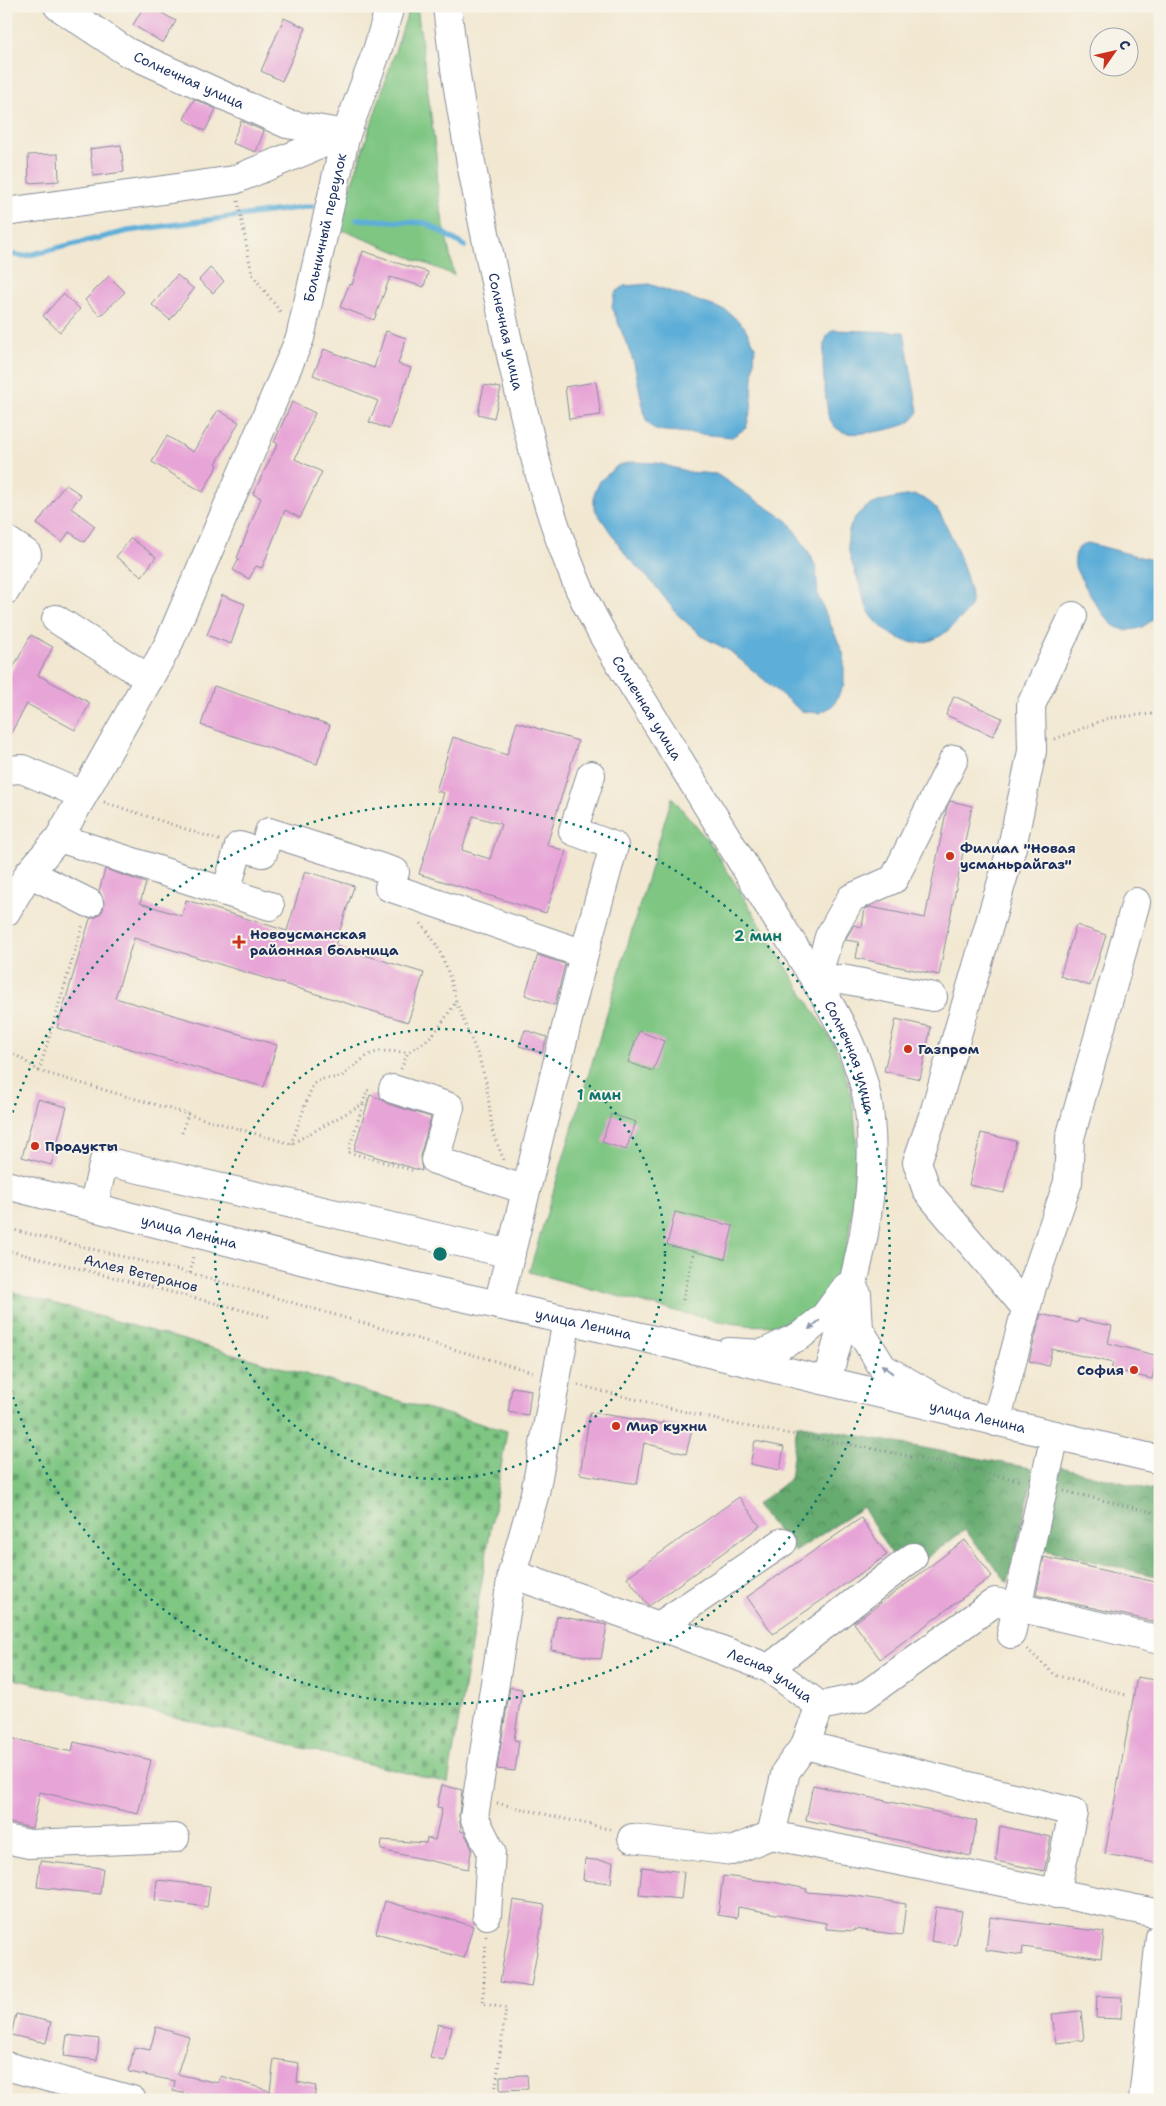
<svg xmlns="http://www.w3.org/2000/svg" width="1166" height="2106" viewBox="0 0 1166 2106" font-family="'Shantell Sans',sans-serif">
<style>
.grass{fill:#7ec682;stroke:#4c7a70}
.forest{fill:url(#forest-crowns);stroke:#406d67}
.cemetery{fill:url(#cemetery-stones);stroke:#4c7a70}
.water{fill:#5daed8;stroke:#3c6e9b}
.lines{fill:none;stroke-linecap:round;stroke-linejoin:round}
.stream{stroke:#5daed8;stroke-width:5.5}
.building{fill:#e7a4d7;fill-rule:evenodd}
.minor-casing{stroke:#868c98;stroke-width:30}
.major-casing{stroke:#868c98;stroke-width:30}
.path{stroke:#868c98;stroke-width:3;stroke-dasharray:1 4;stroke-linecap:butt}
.minor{stroke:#fff;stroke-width:28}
.major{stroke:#fff;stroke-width:28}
.oneway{fill:#8d97ae}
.ring{fill:none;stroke:#0f766e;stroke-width:2.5;stroke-dasharray:2.5 5}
.poi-dot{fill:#c8321e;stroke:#f7f3e8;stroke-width:2}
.labels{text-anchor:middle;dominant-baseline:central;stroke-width:4;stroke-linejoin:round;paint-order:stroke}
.street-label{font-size:14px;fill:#1b2f5e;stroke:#f7f3e8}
.poi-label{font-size:14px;font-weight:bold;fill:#1b2f5e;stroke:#f7f3e8;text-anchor:start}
.centre{fill:#0f766e;stroke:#f7f3e8;stroke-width:2.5}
.ring-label{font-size:15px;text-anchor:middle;font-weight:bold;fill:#0f766e;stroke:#f7f3e8;stroke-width:4;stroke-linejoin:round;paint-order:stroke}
</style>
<defs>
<pattern id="forest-crowns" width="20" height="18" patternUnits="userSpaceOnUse" patternTransform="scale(1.25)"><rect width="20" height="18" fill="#66ab70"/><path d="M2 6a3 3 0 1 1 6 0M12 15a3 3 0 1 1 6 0" fill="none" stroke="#538c5f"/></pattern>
<pattern id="cemetery-stones" width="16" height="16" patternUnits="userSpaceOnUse" patternTransform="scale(1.25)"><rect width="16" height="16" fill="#7ec682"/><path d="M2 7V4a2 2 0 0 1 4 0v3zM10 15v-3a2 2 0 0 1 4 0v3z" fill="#66a16e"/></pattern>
</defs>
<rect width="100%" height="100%" fill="#f7f3e8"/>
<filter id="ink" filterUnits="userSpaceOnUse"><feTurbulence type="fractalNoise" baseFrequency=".02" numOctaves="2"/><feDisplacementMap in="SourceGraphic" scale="10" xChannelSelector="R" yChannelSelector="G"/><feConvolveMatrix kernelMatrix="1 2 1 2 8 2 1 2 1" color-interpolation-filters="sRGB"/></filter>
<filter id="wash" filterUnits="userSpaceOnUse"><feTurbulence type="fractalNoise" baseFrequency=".0096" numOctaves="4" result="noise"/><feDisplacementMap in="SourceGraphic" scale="20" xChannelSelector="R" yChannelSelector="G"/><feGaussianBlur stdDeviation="1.12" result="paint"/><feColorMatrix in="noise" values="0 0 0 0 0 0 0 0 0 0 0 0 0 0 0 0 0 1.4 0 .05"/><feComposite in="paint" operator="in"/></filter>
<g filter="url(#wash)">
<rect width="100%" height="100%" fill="#f2e8d2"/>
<!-- grass -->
<path class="grass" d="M410,6H417L436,155L439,201L454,275L337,228Z
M672,797L712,846L834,1044C860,1102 860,1156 851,1217C849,1231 848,1246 844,1258C815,1348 746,1328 675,1311C626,1299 578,1285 529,1272Z"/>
<!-- forest -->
<path class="forest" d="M797,1424L1035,1469L1008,1583L965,1530L903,1575L863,1507L795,1552L756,1505L790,1479Z
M1061,1467L1160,1492V1577L1040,1549Z"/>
<!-- cemetery -->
<path class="cemetery" d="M6,1290L507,1431L448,1783L6,1677Z"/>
<!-- water -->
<path class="water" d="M649,284L727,311L744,326L755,346L751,410L746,428L732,437L655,430L646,421L634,363L612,307L615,293L624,286Z
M832,330L904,332L918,411C916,416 913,420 908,423C898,429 854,437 843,432C835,429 831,422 828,415C826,395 816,342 832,330Z
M632,462L658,463L689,472L716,474L788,521L810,554L816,568L818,596L844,655V685L833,706L819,713L801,711L730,651L703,637L678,615L653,583L628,558L594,508V494L600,481L617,466Z
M916,495C923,498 929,501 935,507C947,520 973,585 971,602C970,610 962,617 956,623C947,632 937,640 924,642C903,647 877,627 868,610C863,600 861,588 857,577C850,558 842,539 854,519C866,501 895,497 916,495Z
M1088,543L1152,560L1160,565C1160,578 1163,595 1160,607C1158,616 1149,623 1142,627C1133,631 1121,631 1113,625C1102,617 1081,580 1075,567C1074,556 1076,545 1088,543Z"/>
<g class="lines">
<!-- stream -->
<path class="stream" d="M357,219L426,223L465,246
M6,254L25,256L128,231L312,206"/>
</g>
<g id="blocks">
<!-- building -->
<path class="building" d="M144,6H149L176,21L163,43L133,25Z
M284,18L306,28L282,81L261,71Z
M194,99L216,109L205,131L184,119Z
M241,121L264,131L256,152L232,143Z
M121,145L124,172L93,176L90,149Z
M58,154L59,181L29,183L28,155Z
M363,251L387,259V260L428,272L424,287L390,277L374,320L340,307L349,284L352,285Z
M210,268L224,281L213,293L199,280Z
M177,275L194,289L170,320L152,305Z
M109,276L125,292L100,316L85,300Z
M63,294L80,309L60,332L43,316Z
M386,331L406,338L398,364L411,368L389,429L369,422L378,401L313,375L324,349L374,368Z
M596,382L601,415L569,419L565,387Z
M484,385L501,388L494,418L478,414Z
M292,402L315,413L295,459L322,472L300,518L285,510L262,568L256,566L249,579L233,570L239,559L237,558L261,498L253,494L278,443L274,442Z
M218,410L239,422L216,464L218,465L203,492L152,462L167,436L193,452Z
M65,484L81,495L71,508L95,526L84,542L69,532L62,542L37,524Z
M131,538L156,557L142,576L116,557Z
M222,595L245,604L231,644L207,635Z
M31,635L53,647L38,675L90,703L75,730L27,704L6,742V681Z
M214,686L330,725L317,764L201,725Z
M954,696L1002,718L993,736L946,715Z
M517,722L578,741L547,845L566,851L546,913L419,874L444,793L436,791L453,737L507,755ZM473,816L501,824L490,859L462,850Z
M950,801L972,806L939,975L856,958L859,942L845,940L854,925L862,927L865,909L870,907L925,918L947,807Z
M105,869L146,883L140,903L182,916L186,900L287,931L305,871L354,886L335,946L424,973L408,1022L134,938L115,998L277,1045L264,1087L57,1028L90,919L98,916L103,910L104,902L99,891Z
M1076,925L1106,935L1090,986L1060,976Z
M538,955L565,964L555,1005L525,995Z
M896,1019L931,1027L920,1079L884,1071Z
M525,1030L547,1037L542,1053L519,1046Z
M639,1031L664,1041L653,1071L628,1062Z
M370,1095L381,1099L388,1104L431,1117L420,1156L422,1171L354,1150Z
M38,1099L67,1107L51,1165L22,1157Z
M611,1114L636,1122L626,1150L602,1142Z
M981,1133L1016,1141L1004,1193L969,1185Z
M675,1212L733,1226L725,1259L667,1245Z
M1041,1314L1078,1323L1079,1319L1112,1326L1108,1343L1158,1356L1152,1379L1111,1369L1113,1363L1052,1349L1048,1366L1029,1361Z
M512,1387L531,1390L528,1415L508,1412Z
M590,1412L662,1424V1422L692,1430L686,1454L644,1443L637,1484L580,1474Z
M755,1441L784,1447L780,1470L750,1464Z
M739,1497L760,1526L649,1606L648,1605L627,1577Z
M861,1518L887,1555L773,1634L747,1597Z
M965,1540L992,1576L880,1659L854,1623Z
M1044,1557L1160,1583V1623L1036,1595Z
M557,1616L607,1625L601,1659L551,1650Z
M1137,1677L1160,1681V1843L1156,1863L1105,1854Z
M510,1687L522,1689L514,1740L519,1741L515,1771L497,1769Z
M6,1737L72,1752L74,1742L151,1760L138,1814L40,1792L32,1828L6,1822Z
M442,1785L462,1790L459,1815L461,1831L464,1832L472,1848L468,1869L381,1850L382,1840L426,1843L427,1838L435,1840L442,1808L437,1807Z
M813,1785L977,1821L971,1856L806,1820Z
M1000,1826L1051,1837L1044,1871L996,1861Z
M585,1859L613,1862L611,1883L583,1880Z
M40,1861L103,1868L100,1894L37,1887Z
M642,1867L684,1872L681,1899L639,1895Z
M723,1876L773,1882L807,1889L806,1892L856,1896L906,1904L902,1935L854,1929V1931L826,1929V1923L738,1907L737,1918L718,1915Z
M157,1880L210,1886L207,1907L155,1900Z
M513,1900L545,1905L531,1987L500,1982Z
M385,1901L473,1926L464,1958L376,1933Z
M936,1907L962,1911L956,1945L931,1941Z
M990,1917L1104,1932L1101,1958L1023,1947L1022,1955L986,1950Z
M1097,1996L1122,1997L1121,2019L1096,2018Z
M1081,2011L1084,2040L1056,2043L1052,2014Z
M16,2014L51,2022L46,2043L11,2035Z
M438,2024L452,2027L444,2061L430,2058Z
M156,2027L189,2037L177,2074L218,2083L221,2076L270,2091L274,2059L299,2063L297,2082L316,2086L314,2100H215L173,2091L175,2081L129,2072L134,2047L150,2050Z
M67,2035L99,2039L97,2060L64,2056Z
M527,2075L528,2089L500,2090V2076Z"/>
</g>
</g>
<g filter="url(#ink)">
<use href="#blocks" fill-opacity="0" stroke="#868c98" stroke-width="1"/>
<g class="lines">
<defs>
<g id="minor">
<path id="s1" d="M58,6L127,52L287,124L346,134"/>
<path id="s2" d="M447,6C458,108 479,205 500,305C520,396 538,489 574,576C595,628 628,676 657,724C700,794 743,863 785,932C821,989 864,1050 870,1119C879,1209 850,1295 827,1380"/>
<path d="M6,212L234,180L346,134"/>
<path d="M6,540L27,554L6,590"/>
<path d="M56,619L149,679"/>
<path d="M6,770L22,769L83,795"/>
<path id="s3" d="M59,838L168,645L300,338L346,134L377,51L390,6"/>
<path d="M29,873L89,903"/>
<path d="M226,892L270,906"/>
<path d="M6,912L29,873L59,838L226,892L239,846L263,853L269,832L395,872L389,887L584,954L498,1305"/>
<path d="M584,954L614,846L573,831L591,775"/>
<path d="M933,997L842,979L816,981L829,937L851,898L894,879L954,759"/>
<path d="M393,1089L450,1107L435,1160L526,1190"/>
<path d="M93,1207L104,1161L511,1254"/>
<path d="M857,1294L859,1329L883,1368L951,1407"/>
<path d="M1026,1308L927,1191L917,1162L935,1110L1012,847L1032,751L1031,705L1073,616"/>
<path id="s4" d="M567,1320L535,1493L512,1574L659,1626L769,1668L820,1706"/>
<path d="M729,1352L762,1354L800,1336L824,1317L846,1287"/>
<path d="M996,1422L1032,1287L1068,1182L1070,1138L1136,902"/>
<path d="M659,1626L783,1542"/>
<path d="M1011,1634L1055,1435"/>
<path d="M769,1668L913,1557"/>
<path d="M820,1706L863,1697L995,1602L1160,1640"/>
<path d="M805,1745L1073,1812L1056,1894"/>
<path d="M771,1835L1160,1914"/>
<path d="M771,1835L786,1771L805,1745L820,1706"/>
<path d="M632,1838L732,1851L771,1835"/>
<path d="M6,1839L29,1844L175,1838"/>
<path d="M487,1915L491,1851L474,1817L512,1574"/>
<path d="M6,2066L132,2100"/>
<path d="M1143,2100L1160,1937"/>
</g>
<g id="major">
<path id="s5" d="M6,1185L344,1271L603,1328L1160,1460"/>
</g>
</defs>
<!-- minor casing -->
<use href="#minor" class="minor-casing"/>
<!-- major casing -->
<use href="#major" class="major-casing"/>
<!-- path -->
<path class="path" d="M238,201L252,274L282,314
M1055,739L1109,718L1160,713
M104,802L219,840
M456,1002L479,1058L486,1082L493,1134L504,1160
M6,1048L39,1071L291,1144L363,1104L367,1090L372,1092
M401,1069L408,1052C434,1039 440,1025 456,1002C449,971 441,946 420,922
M39,1071L83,924
M363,1105L348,1152L415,1171
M182,1133L188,1113
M291,1144L313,1084L322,1079L341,1077L368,1055L380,1051L408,1052
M6,1228L190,1273L536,1373
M6,1250L269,1317
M190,1273L193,1256
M683,1300L694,1251
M578,1385L734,1424L880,1450L1021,1481
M1064,1491L1160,1514
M1027,1649L1055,1675L1126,1695
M497,1803L613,1830
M486,1936L483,2004L506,2008L494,2100"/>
<!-- minor -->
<use href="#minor" class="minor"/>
<!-- major -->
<use href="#major" class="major"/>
</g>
<!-- one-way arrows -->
<defs><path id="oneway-solid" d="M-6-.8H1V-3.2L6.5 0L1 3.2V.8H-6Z" transform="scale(1.25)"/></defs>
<g class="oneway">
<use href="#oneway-solid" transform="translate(814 1325) rotate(141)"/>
<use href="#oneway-solid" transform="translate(887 1369) rotate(-142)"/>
</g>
</g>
<!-- distance rings -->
<g class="ring">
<circle cx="440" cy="1254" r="225"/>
<path d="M6 1134A450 450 0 1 1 6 1374"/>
</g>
<!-- markers -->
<g class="poi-dot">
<circle cx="950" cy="856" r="5"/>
<path d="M236.5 934.5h5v5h5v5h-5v5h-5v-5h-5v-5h5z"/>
<circle cx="908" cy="1049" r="5"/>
<circle cx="35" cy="1146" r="5"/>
<circle cx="1134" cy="1370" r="5"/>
<circle cx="616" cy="1426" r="5"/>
</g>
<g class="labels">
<!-- street labels -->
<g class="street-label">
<text stroke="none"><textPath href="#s1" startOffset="151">Солнечная улица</textPath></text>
<text stroke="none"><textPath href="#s3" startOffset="669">Больничный переулок</textPath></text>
<text stroke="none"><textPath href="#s2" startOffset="331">Солнечная улица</textPath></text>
<text stroke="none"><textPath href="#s2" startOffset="736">Солнечная улица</textPath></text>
<text stroke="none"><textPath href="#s2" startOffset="1141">Солнечная улица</textPath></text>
<text stroke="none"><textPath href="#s5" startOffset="189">улица Ленина</textPath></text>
<text transform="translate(141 1273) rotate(14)">Аллея Ветеранов</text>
<text stroke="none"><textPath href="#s5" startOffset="594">улица Ленина</textPath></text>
<text stroke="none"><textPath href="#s5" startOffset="999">улица Ленина</textPath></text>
<text stroke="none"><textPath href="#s4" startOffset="538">Лесная улица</textPath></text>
</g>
<!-- poi labels -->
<g class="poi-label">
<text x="960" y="848">Филиал "Новая<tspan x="960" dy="16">усманьрайгаз"</tspan></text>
<text x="250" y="934">Новоусманская<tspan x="250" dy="16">районная больница</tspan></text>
<text x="918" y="1049">Газпром</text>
<text x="45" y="1146">Продукты</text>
<text x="1124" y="1370" text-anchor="end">София</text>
<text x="626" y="1426">Мир кухни</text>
</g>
</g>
<circle cx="440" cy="1254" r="8" class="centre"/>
<g class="ring-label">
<text x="758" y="941">2 мин</text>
<text x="599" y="1100">1 мин</text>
</g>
<!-- margin -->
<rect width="1166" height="2106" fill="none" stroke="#f7f3e8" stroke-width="25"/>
<!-- north arrow -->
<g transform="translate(1114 52) rotate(56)"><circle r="24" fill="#f7f3e8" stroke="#9fa5b1"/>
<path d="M0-4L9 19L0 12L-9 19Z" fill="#c8321e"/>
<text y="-8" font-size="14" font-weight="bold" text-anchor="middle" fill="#1b2f5e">С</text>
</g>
</svg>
